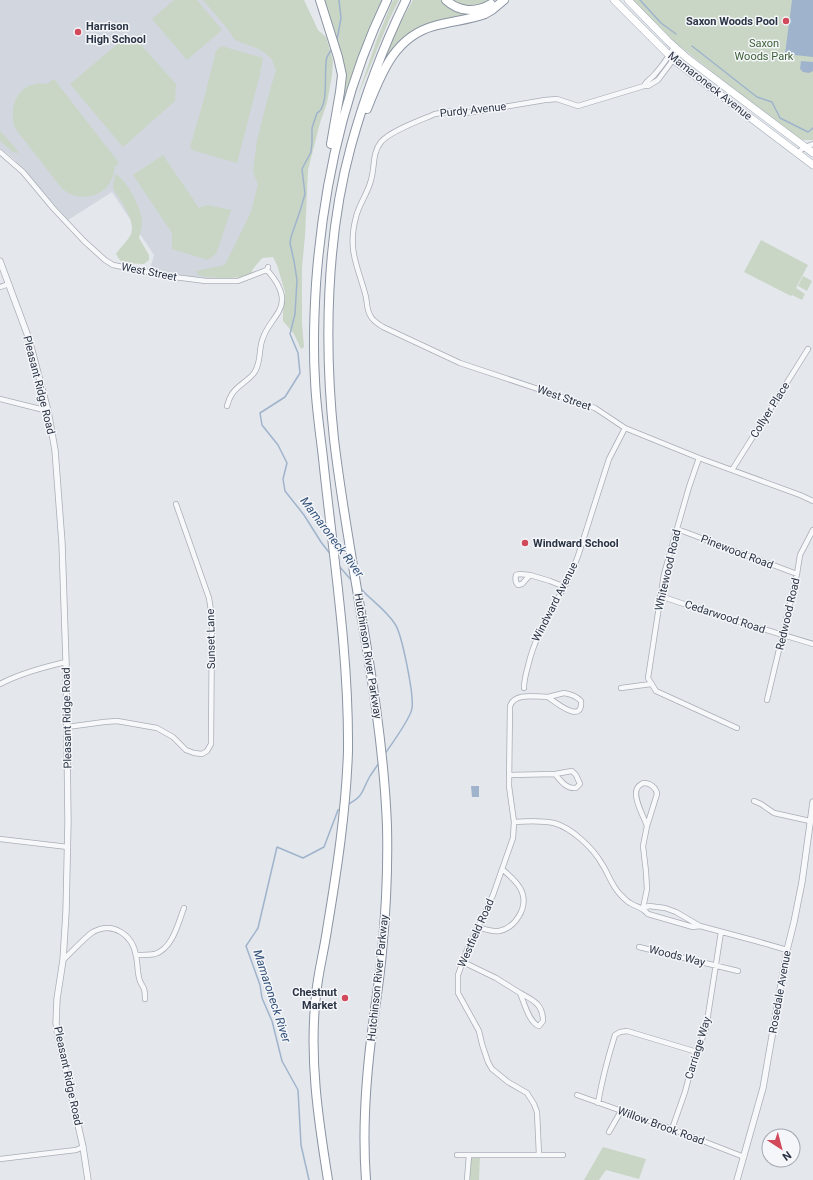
<svg xmlns="http://www.w3.org/2000/svg" width="813" height="1180" viewBox="0 0 813 1180" font-family="Roboto,sans-serif">
<style>
.built{fill:#d2d6de}
.green{fill:#c9d6c5}
.water{fill:#9fb4cc}
.lines{fill:none;stroke-linecap:round;stroke-linejoin:round}
.stream{stroke:#9fb4cc;stroke-width:1.5}
.minor-casing{stroke:#a9aeb7;stroke-width:6}
.tertiary-casing{stroke:#a9aeb7;stroke-width:7}
.primary-casing{stroke:#a3abb8;stroke-width:8}
.motorway-casing{stroke:#8b94a3;stroke-width:10}
.minor{stroke:#f7f8fa;stroke-width:4.5}
.tertiary{stroke:#f7f8fa;stroke-width:5.5}
.primary{stroke:#fff;stroke-width:7}
.motorway{stroke:#fff;stroke-width:8}
.poi-dot{fill:#d1495b;stroke:#f4f6f9;stroke-width:1.5}
.labels{text-anchor:middle;dominant-baseline:central;stroke-width:3;stroke-linejoin:round;paint-order:stroke}
.poi-label{font-size:11px;font-weight:bold;fill:#2b3445;stroke:#f4f6f9;text-anchor:end}
.park-label{font-size:11px;fill:#3f6138;stroke:#f4f6f9}
.street-label{font-size:11px;fill:#2b3445;stroke:#f4f6f9}
.water-label{font-size:12px;font-style:italic;fill:#34527a;stroke:#f4f6f9}
</style>
<rect width="100%" height="100%" fill="#e4e7ec"/>
<!-- built -->
<path class="built" d="M0,0H285L266,256L231,279H203L150,269L154,255L112,192L68,220L13,158L0,148Z"/>
<!-- green -->
<path class="green" d="M174,0H197L222,30L187,60L152,19Z
M203,0H304L318,30L326,37L333,60L332,75L327,103L320,123L308,170L305,236L302,267V323L304,347L301,349L294,334L283,321V313L285,292L277,265L273,257L262,258L253,269L249,277C232,278 214,279 198,275L196,271L225,265L251,212L258,184L253,172L257,140L268,97L276,70L271,58L261,50L235,40L226,27Z
M323,0H382L370,26L344,96H342Z
M393,0H399L390,18L357,98L377,39Z
M413,0H443L469,13V16L432,23L386,62L385,58L395,33Z
M451,0H492C477,10 466,10 451,0Z
M632,0H813V140H801L735,90L667,36Z
M126,37H134L176,84L175,101L123,147L70,84Z
M221,46L263,58L259,78L237,163L192,150L190,147L204,99L216,51Z
M54,79L119,163L115,166C114,170 114,175 112,178C106,197 80,202 65,191C59,186 54,178 49,172C38,157 26,143 15,128C7,105 20,79 47,84Z
M0,131L13,145L19,153L13,152L0,141Z
M163,155L199,208L207,205L231,210L216,254L208,260L172,249V233L133,175Z
M115,174C127,179 142,210 142,222C142,227 140,233 139,238L149,255V260L144,264L123,263L119,259L116,254C120,248 129,239 131,234C136,219 120,201 113,188Z
M761,240L808,265L796,288L805,294L802,300L792,295L791,296L744,272Z
M803,276L812,281L807,291L798,286Z
M603,1147L646,1159L639,1179L606,1170L599,1180H584Z
M469,1155H480L479,1180H467Z"/>
<!-- water -->
<path class="water" d="M792,0H813V57L785,54Z
M801,61L813,62V71L809,73L803,72L800,69Z
M471,786H479V797H472Z"/>
<g class="lines">
<!-- stream -->
<path class="stream" d="M640,0L661,23L676,34
M337,40L341,18L339,0
M692,46L757,97L772,102L780,118L808,132L813,128
M331,555L321,542L304,515L285,491L283,479L287,463L278,445L262,425L260,413L285,397L300,373L298,353L290,334L295,314L297,280L294,261L290,243L291,237L300,211L305,194L302,169L311,152L312,142V128L317,113C330,107 323,69 327,57C328,55 330,52 332,49
M339,566L352,581
M361,589C372,601 386,610 395,624C402,634 414,695 412,708C411,718 391,745 384,755
M347,805C365,795 361,792 370,776C373,772 376,767 379,763
M309,1180L301,1145L298,1090L282,1061L272,1021L262,998L260,985L246,946L258,928L277,847L303,858L324,847L338,810L341,809"/>
<defs>
<path id="minor" d="M679,52L658,80L648,86H644L578,106L557,99L545,100L474,112L460,113L452,111L435,114C421,120 390,131 381,142C372,153 375,167 371,180C368,193 359,204 356,217C347,251 358,266 366,297C367,303 367,310 370,315C372,320 378,324 383,327L460,363L595,408L625,428L699,458L800,495L813,501
M644,86C646,81 651,79 655,74C662,66 669,56 674,47
M0,152L23,172L53,208L84,241L105,260L113,265L174,277L206,281H238L264,271L267,270L268,267
M797,153L805,147L813,144
M0,287L9,284
M0,399L48,411
M227,406C228,402 230,397 232,394C237,386 248,381 254,373C262,362 258,349 263,338C266,328 274,320 279,311C287,297 277,281 267,270
M699,458L689,487L664,574L648,678L656,691L737,728
M732,470L808,349
M677,529L797,574
M519,574L530,575L522,584L518,585C515,582 515,579 516,575Z
M530,575L550,581L560,585L566,584
M660,596L723,617L813,644
M0,684C21,673 44,667 66,662
M524,688C524,680 526,673 528,666C535,635 551,611 566,584L568,581L578,556L609,459L625,428
M621,688L651,684
M564,693C571,694 576,696 581,701C583,725 555,702 548,697Z
M767,700L797,574L800,555L813,530
M67,727L104,722L117,721L157,728L173,737L186,750L194,753L202,754L207,751L211,744L212,617L209,598L176,504
M572,771L576,775L580,784L576,788C566,789 561,781 555,774Z
M509,775L555,774
M643,783C650,783 656,787 657,794L647,826C644,817 631,795 638,787C639,785 642,784 643,783Z
M754,801L761,804L774,813L810,821
M514,822C527,821 540,820 554,823C572,828 593,848 602,864C608,873 611,884 619,893C622,896 626,901 630,903C638,908 641,906 648,914L693,927L700,926
M0,839L68,847
M643,908L649,906L665,908L676,912L700,926L756,941L787,950
M643,908L647,889L646,872L643,846L647,826
M478,927C485,929 492,932 499,931C515,928 528,908 522,892C519,883 509,875 502,869
M639,947L738,971
M136,955C142,955 149,955 155,954C173,948 178,923 184,908
M63,960C71,953 85,937 93,932C113,921 133,935 136,956C138,964 137,973 140,981C141,984 143,986 144,989C145,992 145,996 145,999
M463,962L496,978L520,993
M520,993C533,1000 543,1004 543,1021L539,1026C529,1023 524,1002 520,993Z
M577,1095L672,1129L744,1157
M598,1103C602,1080 608,1057 615,1035L620,1032L627,1031L697,1052
M672,1129L685,1092L690,1073L706,1028L721,932
M609,1132L621,1111
M457,1155H563
M539,1155L537,1112L534,1104L527,1093L508,1082L492,1069L488,1062L482,1044L479,1031L458,993V975L467,950L493,895L513,838L514,822L509,786L510,706C515,692 536,697 548,697
M0,1159L76,1150L83,1147
M467,1180L469,1155"/>
<path id="tertiary" d="M0,261L29,339L48,411L55,450L62,543L66,662L68,822L66,912L63,960L57,999L56,1023L58,1036L83,1147L88,1180
M737,1180L763,1088L787,950L794,922L802,882L813,802"/>
<path id="primary" d="M614,0L674,60L813,165
M628,0L668,41L687,58L813,153"/>
<path id="motorway" d="M320,0L338,57L342,75L340,92L331,144
M446,0C459,12 476,13 491,4
M367,109C381,74 394,37 434,26C451,21 469,20 485,14L492,10L504,0
M328,1180C318,1118 309,1057 316,995C318,973 324,951 327,930C337,870 346,811 348,751C349,653 333,555 323,458C320,432 316,406 315,380C313,348 314,316 316,284C323,186 344,89 387,0
M366,1180C362,1128 366,1076 373,1024C376,1000 380,976 382,952C386,911 388,868 387,826C382,696 349,568 334,439C324,345 326,237 351,146C365,95 383,47 406,0"/>
</defs>
<!-- minor casing -->
<use href="#minor" class="minor-casing"/>
<!-- tertiary casing -->
<use href="#tertiary" class="tertiary-casing"/>
<!-- primary casing -->
<use href="#primary" class="primary-casing"/>
<!-- motorway casing -->
<use href="#motorway" class="motorway-casing"/>
<!-- minor -->
<use href="#minor" class="minor"/>
<!-- tertiary -->
<use href="#tertiary" class="tertiary"/>
<!-- primary -->
<use href="#primary" class="primary"/>
<!-- motorway -->
<use href="#motorway" class="motorway"/>
</g>
<!-- markers -->
<g class="poi-dot">
<circle cx="786" cy="21" r="4"/>
<circle cx="78" cy="32" r="4"/>
<circle cx="525" cy="543" r="4"/>
<circle cx="345" cy="998" r="4"/>
</g>
<g class="labels">
<!-- poi labels -->
<g class="poi-label">
<text x="778" y="21">Saxon Woods Pool</text>
<text x="86" y="26" text-anchor="start">Harrison<tspan x="86" dy="13">High School</tspan></text>
<text x="533" y="543" text-anchor="start">Windward School</text>
<text x="337" y="992">Chestnut<tspan x="337" dy="13">Market</tspan></text>
</g>
<!-- park labels -->
<g class="park-label">
<text x="764" y="43">Saxon<tspan x="764" dy="13">Woods Park</tspan></text>
</g>
<!-- street labels -->
<g class="street-label">
<text transform="translate(710 86) rotate(38)">Mamaroneck Avenue</text>
<text transform="translate(473 110) rotate(-6)">Purdy Avenue</text>
<text transform="translate(149 272) rotate(11)">West Street</text>
<text transform="translate(39 385) rotate(76)">Pleasant Ridge Road</text>
<text transform="translate(564 398) rotate(19)">West Street</text>
<text transform="translate(770 410) rotate(-58)">Collyer Place</text>
<text transform="translate(737 552) rotate(21)">Pinewood Road</text>
<text transform="translate(668 570) rotate(-77)">Whitewood Road</text>
<text transform="translate(555 602) rotate(-63)">Windward Avenue</text>
<text transform="translate(788 614) rotate(-77)">Redwood Road</text>
<text transform="translate(725 617) rotate(18)">Cedarwood Road</text>
<text transform="translate(211 639) rotate(-91)">Sunset Lane</text>
<text transform="translate(368 656) rotate(81)">Hutchinson River Parkway</text>
<text transform="translate(67 718) rotate(-91)">Pleasant Ridge Road</text>
<text transform="translate(476 933) rotate(-66)">Westfield Road</text>
<text transform="translate(677 956) rotate(14)">Woods Way</text>
<text transform="translate(378 978) rotate(-84)">Hutchinson River Parkway</text>
<text transform="translate(780 992) rotate(-80)">Rosedale Avenue</text>
<text transform="translate(698 1048) rotate(-73)">Carriage Way</text>
<text transform="translate(68 1076) rotate(78)">Pleasant Ridge Road</text>
<text transform="translate(661 1126) rotate(20)">Willow Brook Road</text>
</g>
<!-- water labels -->
<g class="water-label">
<text transform="translate(332 537) rotate(53)">Mamaroneck River</text>
<text transform="translate(272 996) rotate(72)">Mamaroneck River</text>
</g>
</g>
<!-- north arrow -->
<g transform="translate(781 1148) rotate(144)"><circle r="19" fill="#f4f6f9" stroke="#a4a8b1"/>
<path d="M0-3L7 15L0 10L-7 15Z" fill="#d1495b"/>
<text y="-6" font-size="11" font-weight="bold" text-anchor="middle" fill="#2b3445">N</text>
</g>
</svg>
